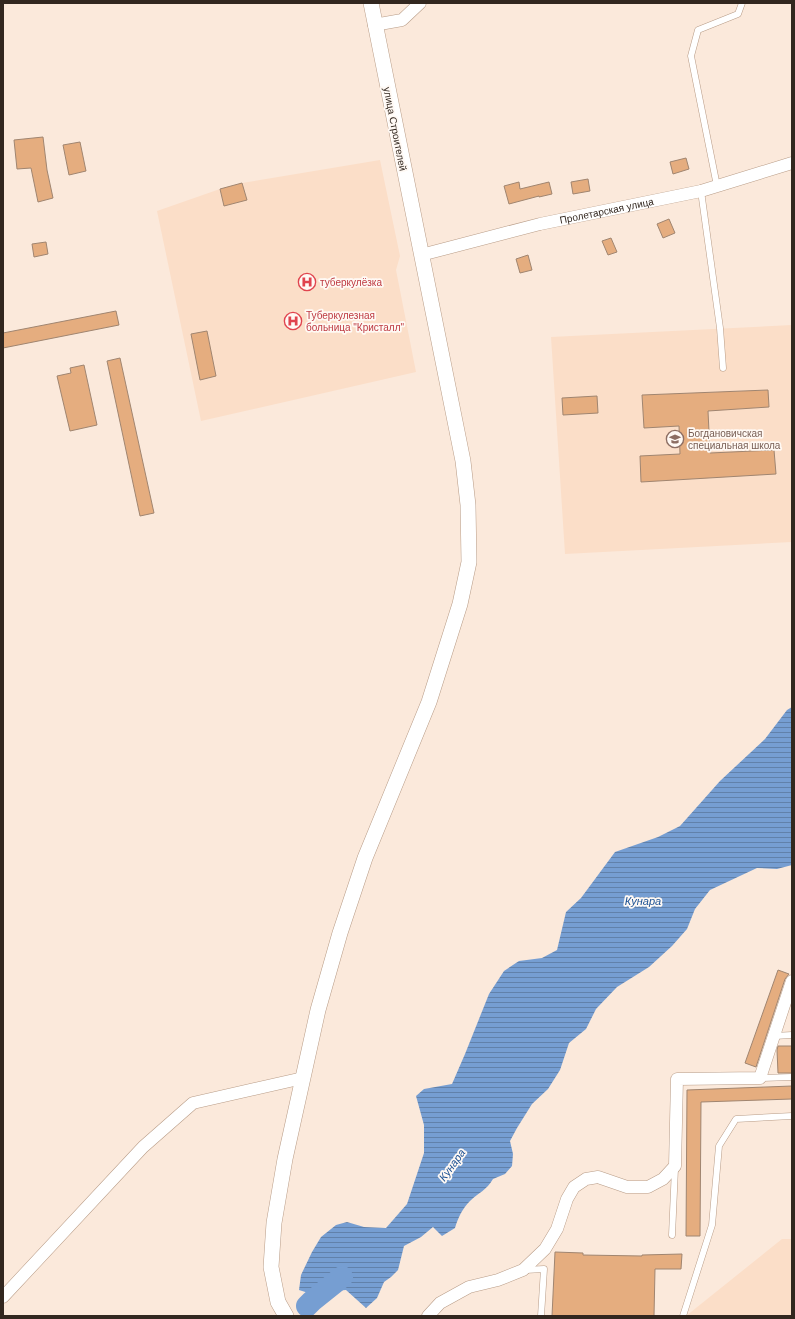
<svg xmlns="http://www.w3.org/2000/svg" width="795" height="1319" viewBox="0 0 795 1319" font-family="Arial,sans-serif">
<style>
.built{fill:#fbdec8}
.water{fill:url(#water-rules)}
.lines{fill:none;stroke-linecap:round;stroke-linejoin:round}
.river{stroke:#769ed2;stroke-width:22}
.building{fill:#e5ad7f;stroke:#a08570}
.service-casing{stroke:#b89c87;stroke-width:7}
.minor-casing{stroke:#b89c87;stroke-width:13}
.tertiary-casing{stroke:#b89c87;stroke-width:16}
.service{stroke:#fff;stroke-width:6}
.minor{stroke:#fff;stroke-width:12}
.tertiary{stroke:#fff;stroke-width:15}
.labels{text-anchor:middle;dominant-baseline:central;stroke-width:3.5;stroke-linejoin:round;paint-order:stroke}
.street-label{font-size:10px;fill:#32271f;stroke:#fff9f4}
.health-label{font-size:10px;fill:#be3a42;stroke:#fff9f4;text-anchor:start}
.education-label{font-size:10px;fill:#785e54;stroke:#fff9f4;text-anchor:start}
.water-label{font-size:11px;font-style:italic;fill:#205495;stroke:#fff9f4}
</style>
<defs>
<pattern id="water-rules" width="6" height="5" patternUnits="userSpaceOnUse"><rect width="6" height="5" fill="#769ed2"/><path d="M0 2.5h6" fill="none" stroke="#6181aa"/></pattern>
</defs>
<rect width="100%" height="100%" fill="#fbe9db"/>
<!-- built -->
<path class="built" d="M380,160L400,256L396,270L416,372L201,421L157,211L220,189L242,183Z
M792,325V542L565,554L551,337Z
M782,1239H792V1316H686Z"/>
<!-- water -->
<path class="water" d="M792,707V865L777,869L757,868L710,890L695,909L687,929L672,946L649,967L617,987L596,1009L586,1029L569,1043L560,1070L548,1089L532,1104L517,1128L510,1141L513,1154L512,1166L505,1174L493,1179C486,1191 479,1192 470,1201C462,1209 458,1218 455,1228L442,1236L433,1227L421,1237L404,1246L398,1270L391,1277L384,1282L377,1298L366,1308L346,1290L333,1291L321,1297L299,1290L301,1275L312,1252L321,1237L336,1225L347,1222L364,1227L386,1228L407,1204L424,1153V1125L416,1096L424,1089L452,1084L465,1054L489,994L504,971L519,961L542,958L557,950L566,912L581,898L615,852L658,837L680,826L720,781L765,739L787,710Z"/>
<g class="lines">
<!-- river -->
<path class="river" d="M307,1306L312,1301L342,1277"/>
</g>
<!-- building -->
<path class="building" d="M43,137L47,170L53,198L38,202L31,168L17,169L14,140Z
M80,142L86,171L69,175L63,145Z
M686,158L689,169L673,174L670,162Z
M588,179L590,191L573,194L571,182Z
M519,182L520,189L549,182L552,194L539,197V196L509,204L504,186Z
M242,183L247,200L224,206L220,189Z
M669,219L675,233L663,238L657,224Z
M611,238L617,252L608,255L602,241Z
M46,242L48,254L34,257L32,244Z
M528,255L532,270L520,273L516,259Z
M116,311L119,325L3,348V333Z
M207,331L216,376L200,380L191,334Z
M120,358L154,513L140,516L107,361Z
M84,365L97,425L70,431L57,376L71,373L70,368Z
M768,390L769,407L708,411L710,453L774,450L776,474L641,482L640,456L680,454L679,426L644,428L642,395Z
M597,396L598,413L563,415L562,398Z
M778,970L789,974L785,979L756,1067L745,1063Z
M778,1046H792V1073H778L777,1050Z
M792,1086V1099L701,1102L700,1236H686L687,1090Z
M555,1252L583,1253V1255L642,1256V1255L682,1254L681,1269H655L654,1316H552Z"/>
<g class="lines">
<defs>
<path id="service" d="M717,186L691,56L698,30L738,14L742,3
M701,191L720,328L723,368
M774,1036L792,1035
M760,1078L792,1077
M672,1235L675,1168
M525,1270L544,1269L541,1316
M683,1316L712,1225L719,1146L736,1119L792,1116"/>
<g id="minor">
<path d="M374,25L402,20L420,3"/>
<path id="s1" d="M421,255L540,224L701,191L792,163"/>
<path d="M3,1297L143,1147L193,1103L303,1078"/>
<path d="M428,1316L440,1303L469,1287L498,1280L523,1270L545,1249L557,1229L567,1199L574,1187L586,1179L598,1177L627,1187H648L663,1179L675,1166L677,1079L760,1078L792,981"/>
</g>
<path id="tertiary" d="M286,1316L278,1302L271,1267L274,1223L285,1159L318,1010L340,933L365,858L429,702L460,604L469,562L468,505L463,461L371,3"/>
</defs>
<!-- service casing -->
<use href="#service" class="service-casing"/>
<!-- minor casing -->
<use href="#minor" class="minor-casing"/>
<!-- tertiary casing -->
<use href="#tertiary" class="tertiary-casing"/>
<!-- service -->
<use href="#service" class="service"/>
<!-- minor -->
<use href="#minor" class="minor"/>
<!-- tertiary -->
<use href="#tertiary" class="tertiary"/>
</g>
<!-- icons -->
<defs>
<symbol id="hospital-ring" viewBox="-11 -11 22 22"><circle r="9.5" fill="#fff9f4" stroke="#e0444e" stroke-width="1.5"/><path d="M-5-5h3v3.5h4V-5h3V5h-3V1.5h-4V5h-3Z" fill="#e0444e"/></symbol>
<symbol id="school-ring" viewBox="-11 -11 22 22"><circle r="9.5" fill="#fff9f4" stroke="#8d6e63" stroke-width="1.5"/><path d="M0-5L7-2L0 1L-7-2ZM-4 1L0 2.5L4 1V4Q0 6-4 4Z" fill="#8d6e63"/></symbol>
</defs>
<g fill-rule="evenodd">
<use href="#hospital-ring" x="297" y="272" width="20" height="20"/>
<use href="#hospital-ring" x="283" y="311" width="20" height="20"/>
<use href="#school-ring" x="665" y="429" width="20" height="20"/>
</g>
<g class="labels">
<!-- street labels -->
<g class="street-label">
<text transform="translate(395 129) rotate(79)">улица Строителей</text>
<text stroke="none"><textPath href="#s1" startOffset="191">Пролетарская улица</textPath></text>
</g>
<!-- health labels -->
<g class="health-label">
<text x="320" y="282">туберкулёзка</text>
<text x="306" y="315">Туберкулезная<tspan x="306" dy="12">больница "Кристалл"</tspan></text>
</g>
<!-- education labels -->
<g class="education-label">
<text x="688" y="433">Богдановичская<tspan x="688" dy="12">специальная школа</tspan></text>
</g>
<!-- water labels -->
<g class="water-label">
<text x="643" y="901">Кунара</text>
<text transform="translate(452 1165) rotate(-54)">Кунара</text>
</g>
</g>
<!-- border -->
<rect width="795" height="1319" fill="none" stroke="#32271f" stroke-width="8"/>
</svg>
